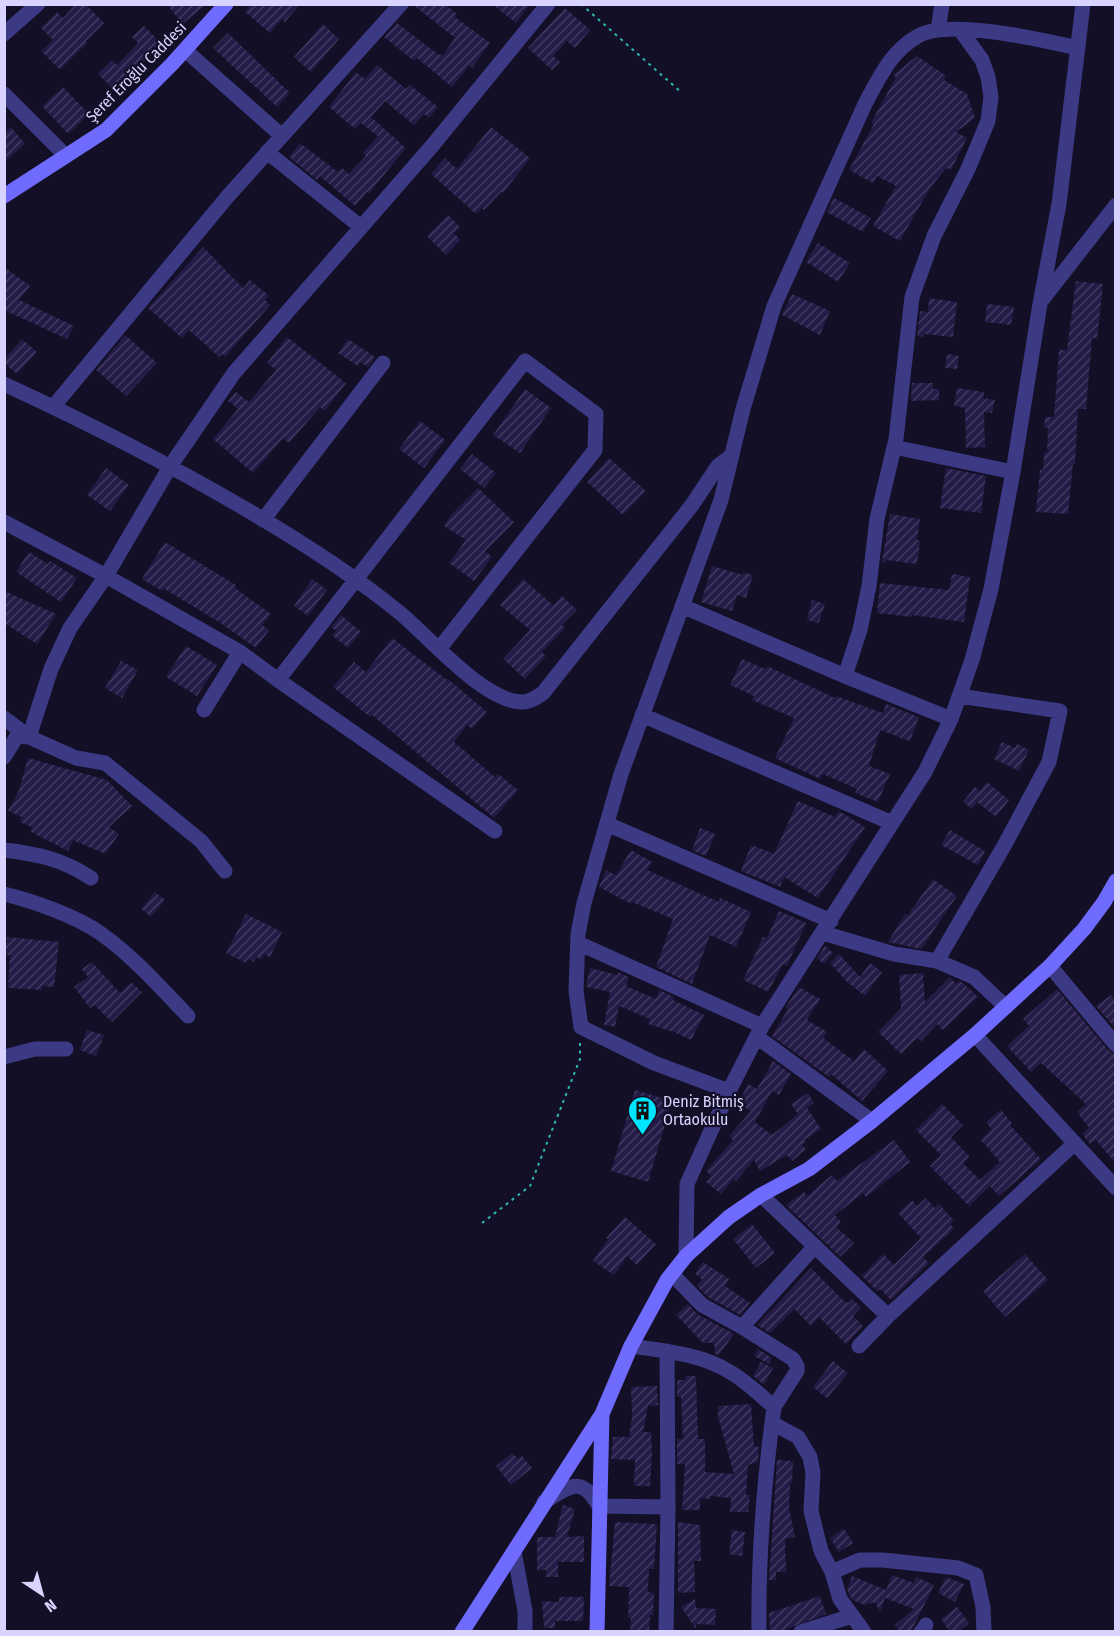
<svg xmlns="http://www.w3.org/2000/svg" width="1120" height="1636" viewBox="0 0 1120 1636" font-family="'Fira Sans Condensed',sans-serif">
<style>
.building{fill:url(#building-hatch)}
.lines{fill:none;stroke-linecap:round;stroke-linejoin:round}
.path{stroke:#2fb8b0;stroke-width:2;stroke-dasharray:3 4.5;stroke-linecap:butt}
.street{stroke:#3d3a85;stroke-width:15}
.secondary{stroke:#6f6bff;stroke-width:15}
.labels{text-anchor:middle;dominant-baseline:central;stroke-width:4.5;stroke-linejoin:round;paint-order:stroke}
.street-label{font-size:16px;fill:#d9d4ff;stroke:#130f26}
.poi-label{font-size:16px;fill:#d9d4ff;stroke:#130f26;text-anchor:start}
</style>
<defs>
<pattern id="building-hatch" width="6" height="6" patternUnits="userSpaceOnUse" patternTransform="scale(1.5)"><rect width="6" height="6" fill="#241b47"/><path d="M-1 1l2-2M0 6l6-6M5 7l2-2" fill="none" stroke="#433b63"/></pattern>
</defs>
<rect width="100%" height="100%" fill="#130f26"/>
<!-- building -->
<path class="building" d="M76,4H85L104,23L86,41L87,43L60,70L41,51L53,40L41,28L57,12L63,18Z
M167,4H207L182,24Z
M251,4H300L285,22L282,19L270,33L245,12Z
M412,4H445L457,14L455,17L490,43L472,68L469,66L452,87L417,58L414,61L384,37L397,23L439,55L440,54L442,56L455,38Z
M492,4H530L516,23Z
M565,8L590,30L575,48L567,41L553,56L560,62L552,70L528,48Z
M323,24L339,39L311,72L294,57Z
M144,26L162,44L129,77L133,81L119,95L98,74L112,60L117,65L138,43L132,37Z
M228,33L290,93L277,107L213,48Z
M917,56L946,76L944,80L967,94L975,118L956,132L967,138L951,170L946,168L930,188L900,241L873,226L896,186L877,176L873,183L849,170L874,124L871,123L896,77L893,75Z
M377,65L406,89L410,85L438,107L429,118L424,114L414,125L385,101L371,117L406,148L369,193L367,192L355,206L320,176L317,180L289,157L300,143L338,172L342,168L349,174L366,156L363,153L378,136L361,123L355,129L329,107L356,72L365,79Z
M63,87L89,114L68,134L42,106Z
M11,127L25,144L4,162V133Z
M491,127L530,158L503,193L501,192L484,210L482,208L476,214L431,174L445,158L457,169Z
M834,198L871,218L863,232L827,212Z
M448,215L460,227L454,233L460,240L446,255L427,236Z
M818,243L850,263L838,282L806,262Z
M203,247L243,288L250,280L269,296L265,300L270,305L225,357L222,354L219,357L189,330L182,338L148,308Z
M4,267L30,286L19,300L74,326L67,339L4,310Z
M1076,281L1103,284L1097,339L1092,338L1086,409H1078L1075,464H1073L1068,514L1036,512L1040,470H1043L1044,452H1047L1048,428H1044L1045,417H1054L1059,350H1067Z
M792,294L830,311L820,335L782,315Z
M929,298L957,302L953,337L924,334L923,337L917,336L920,311L928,312Z
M987,304L1014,307L1011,325L985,322Z
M125,335L157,363L126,396L96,370Z
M287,337L346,383L325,411L320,407L289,443L283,438L253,473L213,439L238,409L228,401L236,392L249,402L276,370L267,363Z
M22,339L37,352L17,374L4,363V359Z
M348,339L375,357L368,367L360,362L358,366L338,353Z
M947,354L959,356L957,369L945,368Z
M912,383H933V389H939V400L911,401Z
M957,388L984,392L983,398L995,400L992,413L984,412L985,447L966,448L965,408L954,406Z
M525,389L551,408L520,453L493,435Z
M420,421L445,440L424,468L399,449Z
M472,454L496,473L484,488L460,469Z
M609,458L646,491L623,515L587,482Z
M106,468L129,485L110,511L87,495Z
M946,468L986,476L981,513L940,508Z
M478,488L514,522L485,551L492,557L474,581L449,563L466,540L444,526L451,515Z
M890,514L920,519L917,540L920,541L917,564L886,560L885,563L882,562Z
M165,542L236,585L235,588L271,614L262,625L269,630L256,648L219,622L163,588L162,591L142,579Z
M29,552L48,564L50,561L77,578L61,602L16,572Z
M712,566L743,575V572L753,575L746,598L737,595L732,611L701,602Z
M952,574L970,577L964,622L912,615V617L877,613L880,583L949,590Z
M312,579L327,590L308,616L294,606Z
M523,579L553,605L562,596L577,610L562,625L565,628L542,652L546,656L525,679L503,659L530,630L500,605Z
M4,591L56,614L37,644L4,623Z
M812,600L825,604L819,623L807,620Z
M341,615L361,632L348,648L332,635L336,631L331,627Z
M392,638L447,680L448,679L487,712L472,729L467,725L454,742L495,777L498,774L518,790L494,818L372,715L370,717L333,687L354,662L366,672Z
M186,646L217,665L197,696L166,677Z
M742,659L765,669L767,666L835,698L836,696L883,713L886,704L919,717L910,741L880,730L869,766L890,774L878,802L855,793L857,789L823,774L820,779L775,758L794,718L752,700L754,696L730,685Z
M121,661L138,670L122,698L105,688Z
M1002,742L1015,748L1017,744L1029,750L1019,771L994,759Z
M28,758L107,780L132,806L109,827L119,834L105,854L73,840L68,851L31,832L32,827L20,822L22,817L8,811L19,790Z
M987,782L1009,800L996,817L977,802L972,809L963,802L975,787L980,791Z
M798,801L835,817L839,811L865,827L818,898L784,877L780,887L741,871L751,845L774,854Z
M700,828L715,834L706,856L692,850Z
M950,830L985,851L978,865L941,845Z
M631,850L652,862L647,870L719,902L720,898L751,912L736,947L710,935L692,984L656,967L673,919L632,902L631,904L599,887L606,870L616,875Z
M933,879L957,896L921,949L888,942L905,914L908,915Z
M155,892L165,900L151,917L141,909Z
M779,911L806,923L787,966L783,964L768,992L743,980L763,937L767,938Z
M246,914L282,932L270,957L264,954L261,959L256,957L254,962L248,959L246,963L226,953Z
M7,937L59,942L54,987L42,986V990L8,988L10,955H5Z
M825,946L833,953L824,964L817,958Z
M839,954L860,977L870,963L882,972L865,996L847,982L830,963Z
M92,962L120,993L131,982L142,992L112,1022L94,1005L90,1008L74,987L88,977L82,969Z
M590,968L618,975V972L627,976L629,977L626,986L656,999L659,990L674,997L673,1000L704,1015L691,1040L674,1032L648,1024L650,1019L619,1006L615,1027L604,1025L610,992L586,987Z
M923,973L925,1002L950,977L956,984L959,981L964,984L978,997L943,1030L937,1024L921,1041L917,1038L901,1054L878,1032L901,1008L899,975Z
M799,987L820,999L807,1020L827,1032L823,1038L854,1061L864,1049L888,1071L862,1101L831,1074L829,1077L772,1036L788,1009L785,1008Z
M1057,989L1109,1051L1116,1054V1164L1096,1140L1090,1144L1082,1134L1089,1128L1077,1112L1086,1104L1041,1063L1031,1072L1007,1046L1029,1026L1023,1019Z
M1111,995L1116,1001V1029L1096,1006Z
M87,1030L104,1035L96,1056L80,1050Z
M773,1061L791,1074L779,1095L772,1091L755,1122L772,1135L798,1114L791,1104L808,1093L814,1103L807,1108L821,1129L804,1140L806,1142L802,1145L806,1149L792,1161L787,1155L760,1171L754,1160L736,1181L733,1180L721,1194L706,1182L711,1176L706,1171L733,1140L729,1136L751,1111L745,1108L747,1104L740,1100L748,1084L757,1089Z
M635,1090L672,1101L648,1182L611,1171Z
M942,1104L963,1125L951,1137L970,1157L963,1163L980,1180L1000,1162L981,1140L991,1129L986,1122L1001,1110L1012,1123L1010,1125L1041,1159L999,1196L990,1186L969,1206L930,1166L941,1155L916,1130Z
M894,1140L910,1162L866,1197L863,1193L835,1215L841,1222L836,1227L854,1243L840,1257L786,1205L804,1192L807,1196L832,1175L837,1181Z
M926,1198L935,1208L939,1204L954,1221L950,1224L954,1229L923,1257L929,1263L891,1300L880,1289L877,1291L862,1276L883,1254L894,1265L921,1238L898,1213L912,1200L917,1206Z
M625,1217L656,1244L637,1265L627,1256L614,1275L593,1261L608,1239L606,1238Z
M752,1224L775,1253L756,1268L733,1239Z
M1025,1254L1048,1280L1005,1317L983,1291Z
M703,1262L729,1279L725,1286L750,1303L740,1315L708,1297L697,1286L702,1279L695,1274Z
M811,1268L843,1300L848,1303L852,1299L861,1307L853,1316L863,1326L846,1344L819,1317L811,1326L794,1309L770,1333L757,1325Z
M688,1304L697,1314L734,1334L719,1355L715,1354L714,1343H703L676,1315Z
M758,1349L772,1358L769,1364L754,1356Z
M833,1361L848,1373L827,1398L813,1387Z
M761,1362L773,1368L764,1385L753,1376Z
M686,1376H696L698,1439H705V1472L734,1474L718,1417V1406L751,1404L754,1446L759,1447L758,1462L748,1465L746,1495H750L748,1512H730L731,1498L711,1496L710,1499L700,1498V1510H682L685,1464H677V1439H683L681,1397H677V1380H685Z
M657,1386L658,1405L648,1406L643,1432H651L652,1452L650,1486H634L635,1460L611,1459L613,1437H629L632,1417L631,1387Z
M512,1453L518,1459L522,1456L532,1468L511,1485L496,1466Z
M777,1460L793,1461L792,1483H790L789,1508L795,1537L785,1539L786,1572H776V1580H769Z
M563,1505L575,1509L567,1537L584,1536V1562H558V1577H546V1570H537V1537H555Z
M615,1522L657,1524L654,1569H649L648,1592L654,1593L653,1615H650L649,1632H630L631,1618H628L629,1587L609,1586Z
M678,1522L700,1525L701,1561H694L695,1592L678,1593Z
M844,1529L853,1543L839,1552L830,1538Z
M732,1530L745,1532L742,1556L729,1554Z
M892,1575L914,1583L916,1577L934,1585L911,1632H900L895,1625L914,1609L885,1598L880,1612L875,1602L865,1605L853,1600L849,1595L847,1589L852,1576L886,1590Z
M946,1577L964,1584L955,1602L938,1593Z
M820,1596L826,1614L779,1632H770L769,1613Z
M559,1597H584L583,1621H555V1628H544L542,1601L559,1602Z
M695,1599L696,1608L716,1609L715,1625L696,1624V1629L681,1607Z
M957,1607L969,1623L958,1632H950L941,1619Z"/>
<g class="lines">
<!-- path -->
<path class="path" d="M581,4L682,93
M482,1223L530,1186L580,1059V1041"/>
<!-- street -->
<path class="street" d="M938,30L942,4
M4,34L38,4
M185,50L282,136
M4,94L66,156
M267,152L361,227
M1042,300L1116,205
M4,384C86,422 165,462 242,507C297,539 351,573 400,613C429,637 485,703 523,702C530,702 537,697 543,693L692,505L718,466L731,456
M53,407L228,196L401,4
M894,447L1013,472
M263,520L383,363
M4,522L106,576L171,465L234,373L432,146L548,4
M682,606L845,676L951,719
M845,676L860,630L869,586L877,519L896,439L912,297L934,236L968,169L988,121L991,97L988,77L982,60L961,31
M278,680L525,361L596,414L595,450L439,649
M204,710L240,652
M642,715L892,823
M4,718L29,737L76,758L105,763L201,841L225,871
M4,757L17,736L29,737L51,669L70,628L106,576L240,652L278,680L495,831
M607,824L831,921
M4,850C38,854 62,859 91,878
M4,894C33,901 76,916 100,933C133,956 160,987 188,1016
M823,933L894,954L937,961L974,977L1006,1007
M578,943L762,1026
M937,961L1004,846L1049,762L1060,711L959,696
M1050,966L1116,1045
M975,1035L1116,1188
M757,1037L872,1121
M4,1057L35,1049H66
M729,1091L654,1063L581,1027L576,991L578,934L584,903L621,774L721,500L743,409L774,306L865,104C879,78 891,51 918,36C949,18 1042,40 1078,48
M761,1195L888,1316
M686,1256L687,1184L729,1091L762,1026L925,772L951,719L972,660L991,589L1013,472L1040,304L1059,204L1083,4
M672,1274L702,1305L742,1327L793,1359L797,1366V1371L774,1407
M742,1327L815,1246
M631,1346C665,1351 701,1354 730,1372C746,1381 760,1395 774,1407C764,1481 758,1556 759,1632
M859,1346L888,1316L1075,1143
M772,1423L798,1437L810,1457L813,1473L811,1511L821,1551L832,1572L840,1599L864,1632
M544,1502C570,1486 581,1475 599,1506L668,1507
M514,1551L525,1611V1632
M832,1572L860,1560H883L958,1568L976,1575L983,1607L984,1632
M666,1632L668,1507L667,1351
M801,1632L852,1616
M921,1632L926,1625"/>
<!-- secondary -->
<path class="secondary" d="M4,196L106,130L172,64L226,4
M462,1632L602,1414L631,1346L667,1280L686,1256L729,1217L761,1195L809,1169L872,1121L975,1035L1050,966L1084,929L1104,902L1116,881
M597,1632L602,1414"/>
</g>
<!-- icons -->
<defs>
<symbol id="building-pin" viewBox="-11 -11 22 30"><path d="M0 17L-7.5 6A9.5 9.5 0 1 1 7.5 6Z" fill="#00e5ff" stroke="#130f26"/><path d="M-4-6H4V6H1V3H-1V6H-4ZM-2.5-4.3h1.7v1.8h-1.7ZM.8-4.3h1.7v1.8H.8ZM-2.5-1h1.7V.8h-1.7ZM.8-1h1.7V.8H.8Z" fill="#111"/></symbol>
</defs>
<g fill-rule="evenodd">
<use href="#building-pin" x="626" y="1094" width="33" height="45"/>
</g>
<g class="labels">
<!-- street labels -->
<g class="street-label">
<text transform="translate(136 72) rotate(-45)">Şeref Eroğlu Caddesi</text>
</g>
<!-- poi labels -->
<g class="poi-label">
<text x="663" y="1101">Deniz Bitmiş<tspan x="663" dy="18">Ortaokulu</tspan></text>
</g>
</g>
<!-- border -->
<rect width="1120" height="1636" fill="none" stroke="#d9d4ff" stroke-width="12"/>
<!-- north arrow -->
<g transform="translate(42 1594) rotate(144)" stroke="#130f26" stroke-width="4.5" paint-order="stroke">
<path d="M0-4.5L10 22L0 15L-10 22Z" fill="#d9d4ff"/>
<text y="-9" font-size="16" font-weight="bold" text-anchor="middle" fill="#d9d4ff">N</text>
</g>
</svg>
